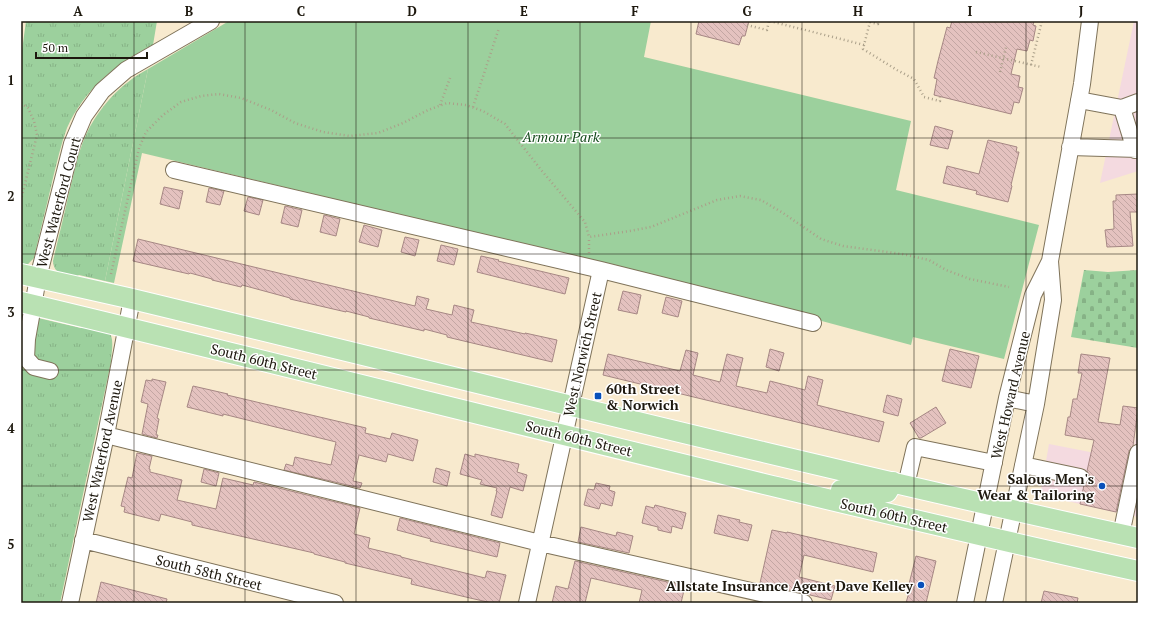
<svg xmlns="http://www.w3.org/2000/svg" width="1159" height="624" viewBox="0 0 1159 624" font-family="'PT Serif',serif">
<style>
.commercial{fill:#f4dae0}
.grass{fill:url(#grass-tufts)}
.cemetery{fill:url(#cemetery-stones)}
.park{fill:#9cd09d}
.building{fill:url(#building-back-hatch);stroke:#a68784}
.lines{fill:none;stroke-linecap:round;stroke-linejoin:round}
.minor-casing{stroke:#7f735a;stroke-width:18}
.major-casing{stroke:#fff;stroke-width:22}
.path{stroke:#aa9f89;stroke-width:2.5;stroke-dasharray:1 3;stroke-linecap:butt}
.minor{stroke:#fff;stroke-width:16}
.major{stroke:#b9e1b3;stroke-width:20}
.grid{fill:none;stroke:#1d180e;stroke-width:1;stroke-opacity:0.55}
.poi-dot{fill:#0850ba;stroke:#fff;stroke-width:1.5}
.labels{text-anchor:middle;dominant-baseline:central;stroke-width:3;stroke-linejoin:round;paint-order:stroke}
.park-label{font-size:14px;font-style:italic;fill:#144a1b;stroke:#fff}
.street-label{font-size:14px;fill:#1d180e;stroke:#fff}
.poi-label{font-size:14px;font-weight:bold;fill:#1d180e;stroke:#fff;text-anchor:end}
.neatline{fill:none;stroke:#1d180e;stroke-width:1.5}
.grid-label{font-size:13px;text-anchor:middle;font-weight:bold;fill:#1d180e}
</style>
<defs>
<pattern id="grass-tufts" width="24" height="20" patternUnits="userSpaceOnUse"><rect width="24" height="20" fill="#9cd09d"/><path d="M3 7l-1-3M5 7V3M7 7l1-3M15 17l-1-3M17 17v-4M19 17l1-3" fill="none" stroke="#86b286"/></pattern>
<pattern id="cemetery-stones" width="16" height="16" patternUnits="userSpaceOnUse"><rect width="16" height="16" fill="#9cd09d"/><path d="M2 7V4a2 2 0 0 1 4 0v3zM10 15v-3a2 2 0 0 1 4 0v3z" fill="#86b286"/></pattern>
<pattern id="building-back-hatch" width="6" height="6" patternUnits="userSpaceOnUse"><rect width="6" height="6" fill="#e4c2bf"/><path d="M-1 5l2 2M0 0l6 6M5-1l2 2" fill="none" stroke="#c3a6a3"/></pattern>
</defs>
<rect width="100%" height="100%" fill="#f8eace"/>
<!-- commercial -->
<path class="commercial" d="M1134,21H1138V171L1100,183Z
M1138,426V517L1040,495L1049,444L1131,460Z"/>
<!-- grass -->
<path class="grass" d="M26,21H157L153,45C116,63 84,90 67,128C61,144 57,162 53,178C47,205 40,231 34,258L28,264L21,266V58Z
M148,69L105,281L79,275L74,278C64,274 54,275 53,261C58,239 64,216 69,193C74,175 77,155 85,137C98,108 120,84 148,69Z
M21,314L81,328L87,325C93,327 105,329 109,333C115,338 111,355 111,362L60,603H21Z"/>
<!-- cemetery -->
<path class="cemetery" d="M1084,270L1108,272L1138,270V348L1071,337Z"/>
<!-- park -->
<path class="park" d="M229,21H651L644,57L911,121L896,190L1039,225L1004,359L913,337L911,345L818,320L613,266L142,153L114,283L105,281L148,69Z"/>
<!-- building -->
<path class="building" d="M699,21H749L745,36H742L739,45L696,34Z
M952,21H1034L1033,25L1036,26L1033,41L1030,40L1027,51L1017,49L1011,74L1020,76L1018,87L1023,88L1019,103L1014,102L1011,114L934,95L937,79L934,78L938,61L947,27L950,28Z
M935,126L953,131L948,149L930,145Z
M988,140L1017,147L1016,152H1019L1011,185L1012,186L1008,202L976,194L977,191L943,183L947,166L979,174Z
M164,187L183,191L179,209L160,204Z
M209,188L224,191L220,205L206,202Z
M1138,194V212H1130L1133,246L1107,247L1105,230L1114,229L1113,201H1116V195Z
M248,197L263,200L259,215L244,211Z
M285,206L302,210L298,227L281,223Z
M324,215L340,219L336,236L320,232Z
M364,225L382,230L378,247L359,242Z
M405,237L419,240L415,256L401,252Z
M138,239L415,306L417,296L429,299L426,309L452,315L454,305L474,310L471,322L525,334V333L557,340L552,362L447,337V335L424,329V331L369,318V317L346,311V312L290,299V298L242,285L241,287L212,280V279L190,273L189,274L133,261Z
M441,245L458,249L454,265L437,261Z
M481,256L499,260L498,261L569,278L565,294L477,272Z
M623,291L641,295L637,314L618,310Z
M666,297L682,301L678,317L662,313Z
M770,349L784,353L779,371L766,367Z
M950,349L979,356L971,388L942,381Z
M686,350L698,353L693,375L720,382L727,354L743,358L736,386L767,393L770,381L805,390L808,376L823,380L817,405L884,422L879,442L603,375L608,354L680,371Z
M1081,354L1110,358L1098,422L1120,425L1123,406L1138,408L1133,446L1129,451L1116,512L1080,504L1084,485L1087,483L1089,479V474L1087,471L1094,440L1065,435L1068,417H1070L1073,399H1077L1082,373H1078Z
M152,379L166,382L157,418L159,419L156,435H158L157,438L142,434L148,404L141,402L146,380L152,381Z
M193,386L228,394L227,395L366,428L365,433L390,439L392,433L418,440L413,461L388,454L386,462L359,455L353,481L362,483L360,488L284,470L286,464L293,466L295,457L331,465L336,442L223,414V416L187,407Z
M887,395L902,399L898,416L883,412Z
M936,407L946,423L921,438H919L910,423Z
M137,453L152,456L149,469H150V472L182,480L177,500L216,509L223,478L253,485L254,482L360,508L354,534L370,538L368,548L401,556V557L485,578L487,571L506,575L499,603H492L470,598L411,584L412,579L345,563V562L314,554V553L192,525V522L161,514L159,521L124,512L125,507L121,506L128,477L132,478Z
M465,454L475,457V454L519,464L517,472L527,475L523,491L510,487L502,518L491,515L497,491H496L497,488L480,484L482,480L460,474Z
M436,468L450,472L447,486L433,482Z
M204,469L219,473L216,486L201,482Z
M596,483L610,486L609,490L615,492L612,506L601,503L599,509L584,505L588,489L594,490Z
M655,505L686,513L682,529L672,526L671,533L658,530V527L642,523L646,506L654,508Z
M718,515L740,520L739,522L752,525L748,541L714,533Z
M400,518L500,543L497,557L430,541L431,539L397,530Z
M581,527L616,536L617,532L633,536L629,553L578,542Z
M772,530L787,533V532L877,553L873,572L804,555L799,577L835,586L831,600L760,583Z
M916,556L936,561L926,603H906L909,592H907Z
M575,561L685,586L681,603H639L642,590L591,578L585,603H552L556,586L568,589Z
M101,582L167,599L166,603H96Z
M1044,591L1078,598L1077,603H1041Z"/>
<g class="lines">
<defs>
<path id="minor" d="M1079,100L1122,108L1138,102
M1122,108L1135,150
M1070,147L1138,149
M174,170L601,270L813,323
M50,371L34,367L26,358L27,339L38,278L72,144L84,116L102,91L126,70L211,21
M1007,398L1036,404
M106,435L540,543L804,603
M1023,465L1080,477
M906,485L915,447L994,463
M1121,535L1138,453
M83,540L335,603
M70,603L106,435L132,299
M527,603L601,270
M965,603L1007,398L1033,295L1050,261
M994,603L1036,404L1053,300L1050,261L1082,84L1090,21"/>
<path id="major" d="M21,274C57,282 92,290 128,298C464,379 800,464 1138,538
M21,302C393,391 764,488 1138,571
M841,490L864,495L887,492L893,482"/>
</defs>
<!-- minor casing -->
<use href="#minor" class="minor-casing"/>
<!-- major casing -->
<use href="#major" class="major-casing"/>
<!-- path -->
<path class="path" d="M770,21L864,45L870,22
M866,21L878,24V21
M747,25L767,30L769,21
M864,45L863,49L897,70L914,79L924,97L940,101V97
M976,52L1041,67
M1031,65L1042,21
M1000,72L1006,47
M21,103L28,108L34,121L37,135L21,200
M440,105L450,78
M473,107L499,28
M589,253V237
M111,274L139,148L146,132L163,115L181,102L201,96L219,94L241,98L271,110L295,123L323,132L350,136L378,133L403,123L428,110L447,103L466,105L483,111L505,124L542,171L585,222L589,237L630,231L651,227L717,200L740,196L761,200L783,213L821,239L843,246L902,254L929,260L946,270L970,279L1009,287"/>
<!-- minor -->
<use href="#minor" class="minor"/>
<!-- major -->
<use href="#major" class="major"/>
</g>
<!-- grid -->
<path class="grid" d="M134,21V603M245,21V603M356,21V603M468,21V603M580,21V603M691,21V603M802,21V603M914,21V603M1026,21V603M21,138H1138M21,254H1138M21,370H1138M21,486H1138"/>
<!-- markers -->
<g class="poi-dot">
<rect x="594" y="392" width="8" height="8" rx="2"/>
<circle cx="1102" cy="486" r="4"/>
<circle cx="921" cy="585" r="4"/>
</g>
<g class="labels">
<!-- park labels -->
<g class="park-label">
<text x="561" y="136">Armour Park</text>
</g>
<!-- street labels -->
<g class="street-label">
<text transform="translate(58 202) rotate(-75)">West Waterford Court</text>
<text transform="translate(582 354) rotate(-77)">West Norwich Street</text>
<text transform="translate(264 361) rotate(14)">South 60th Street</text>
<text transform="translate(1010 395) rotate(-77)">West Howard Avenue</text>
<text transform="translate(579 438) rotate(14)">South 60th Street</text>
<text transform="translate(102 451) rotate(-78)">West Waterford Avenue</text>
<text transform="translate(894 515) rotate(13)">South 60th Street</text>
<text transform="translate(209 572) rotate(14)">South 58th Street</text>
</g>
<!-- poi labels -->
<g class="poi-label">
<text x="606" y="388" text-anchor="start">60th Street<tspan x="606" dy="16">&amp; Norwich</tspan></text>
<text x="1094" y="478">Salous Men's<tspan x="1094" dy="16">Wear &amp; Tailoring</tspan></text>
<text x="913" y="585">Allstate Insurance Agent Dave Kelley</text>
</g>
</g>
<!-- border -->
<rect width="1159" height="624" fill="none" stroke="#ffffff" stroke-width="44"/>
<!-- scale -->
<path d="M36 52v6h111v-6" fill="none" stroke="#1d180e" stroke-width="2"/>
<text x="42" y="52" font-size="12" fill="#1d180e" stroke="#ffffff" stroke-width="3" paint-order="stroke">50 m</text>
<rect x="22" y="22" width="1115" height="580" class="neatline"/>
<g class="grid-label">
<text x="78" y="16">A</text>
<text x="189" y="16">B</text>
<text x="301" y="16">C</text>
<text x="412" y="16">D</text>
<text x="524" y="16">E</text>
<text x="635" y="16">F</text>
<text x="747" y="16">G</text>
<text x="858" y="16">H</text>
<text x="970" y="16">I</text>
<text x="1081" y="16">J</text>
<text x="11" y="85">1</text>
<text x="11" y="201">2</text>
<text x="11" y="317">3</text>
<text x="11" y="433">4</text>
<text x="11" y="549">5</text>
</g>
</svg>
